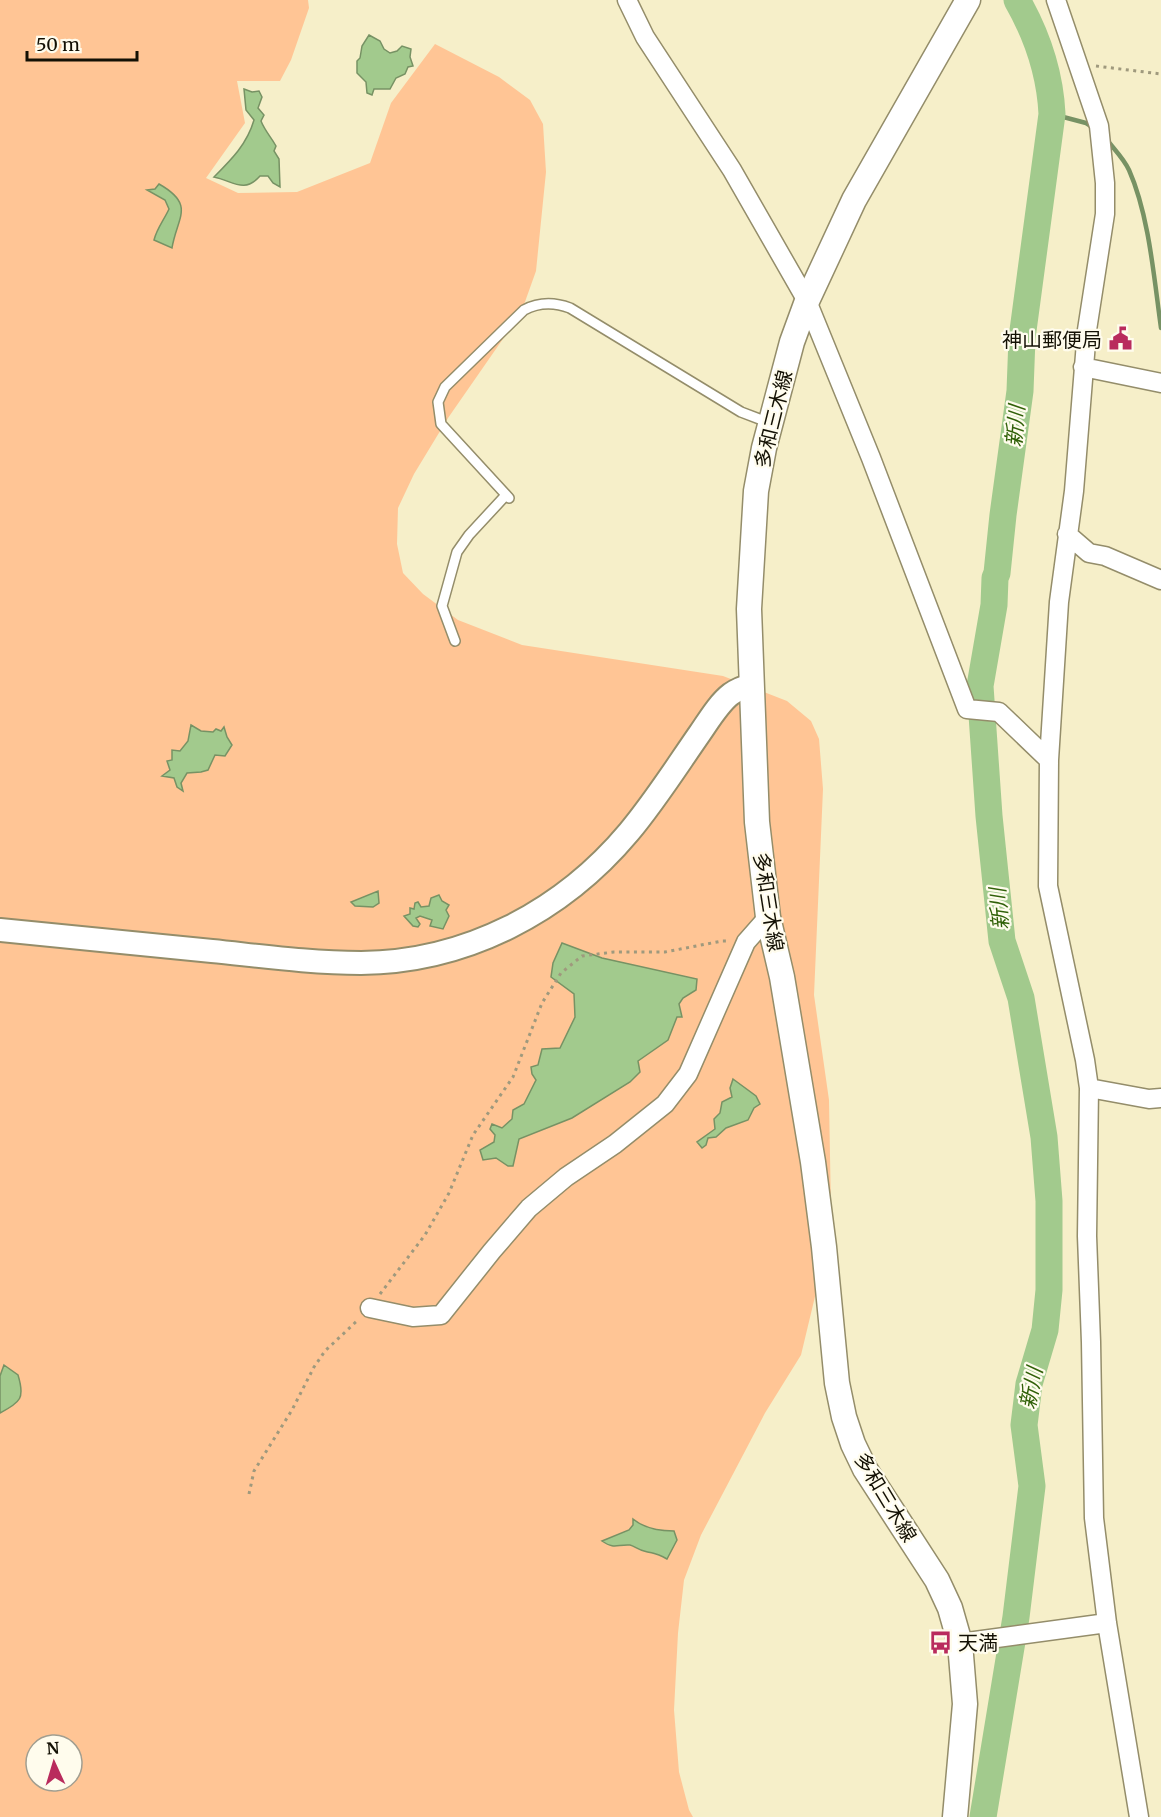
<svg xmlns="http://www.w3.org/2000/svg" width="1161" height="1817" viewBox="0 0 1161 1817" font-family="Merriweather,'Noto Sans JP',serif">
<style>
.green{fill:#ffc595;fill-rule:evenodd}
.water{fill:#a2ca8d;stroke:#779264;stroke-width:1.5}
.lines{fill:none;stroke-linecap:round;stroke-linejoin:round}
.stream{stroke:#779264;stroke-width:4.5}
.river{stroke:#a2ca8d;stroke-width:27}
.service-casing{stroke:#948d6a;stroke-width:12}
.minor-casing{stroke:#948d6a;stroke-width:21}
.tertiary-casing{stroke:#948d6a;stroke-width:26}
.secondary-casing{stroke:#948d6a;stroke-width:27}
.path{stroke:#9f997d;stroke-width:3;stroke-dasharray:3 4.5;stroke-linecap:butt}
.service{stroke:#fff;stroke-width:9}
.minor{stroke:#fff;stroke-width:18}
.tertiary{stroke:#fff;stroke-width:22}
.secondary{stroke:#fff;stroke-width:24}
.labels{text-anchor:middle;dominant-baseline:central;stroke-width:4.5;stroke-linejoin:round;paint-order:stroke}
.poi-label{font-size:20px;fill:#131004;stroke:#fffced;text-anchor:end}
.street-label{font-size:20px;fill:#131004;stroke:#fffced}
.water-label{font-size:21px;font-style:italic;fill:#306008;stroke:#fffced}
</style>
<rect width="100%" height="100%" fill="#f6efc9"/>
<!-- green -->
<path class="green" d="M0,0H308L309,8L291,60L280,81H237L245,123L206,178L238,193L297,192L370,163L391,103L435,44L499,77L530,100L543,124L546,172L536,271L521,313L448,418L414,474L398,508L397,544L403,573L423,594L458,620L522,645L723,676L787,701L811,721L819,739L823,789L814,995L829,1100L831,1210L818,1284L801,1355L765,1413L701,1535L684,1580L678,1633L674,1710L679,1772L689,1810L693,1817H0ZM36,1745H72V1781H36Z"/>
<!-- water -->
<path class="water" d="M369,35L380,41L384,49L390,53L397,51L402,46L411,49L410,57L413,66L408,67L405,74L396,78L390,89H374L372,95L367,93L366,82L357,73V61L360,58L362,46Z
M244,89L252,92L259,91L262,97L258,108L264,115L261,121C265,131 271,137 276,146L274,151L279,159L280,187L273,183L268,176H260C244,194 233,181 214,177C232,159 247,144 254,120L246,110Z
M159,184C196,205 177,217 172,248L154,240C157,228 164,220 169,209L165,200L147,190L155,189Z
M191,725L201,731L213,732L216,729L221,731L224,727L227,737L232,745L225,756L215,755L208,770L201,772L187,773L181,783L183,791L177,787L174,778L162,776L170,770L167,761L172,760V750L180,751L188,741Z
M378,891L379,903L373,907L355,906L351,902Z
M439,895L442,901L449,905L446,910L449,916L443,929L430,926L432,920L420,916L416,918L420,924L418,927L413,926L404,916L410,914V908L414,909L415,903L418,902L421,907L429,906L431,898Z
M562,943L602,958L697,979L696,990L683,998L679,1004L682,1017H677L668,1040L638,1061L640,1072L630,1082L572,1118L519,1139L513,1166H508L496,1158L483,1160L480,1150L494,1142L495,1135L490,1129L492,1124L502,1128L512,1119L513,1110L524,1104L536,1080L532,1074L531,1067L538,1065L542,1049L560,1048L575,1017L574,994L551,977L553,963Z
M733,1079L756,1096L760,1104L754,1108L748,1120L726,1128L716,1137L708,1138L706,1145L702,1148L697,1142L715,1129L714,1119L720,1113L722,1102L732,1097L730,1088Z
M4,1365L18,1375C25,1398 21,1402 0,1413V1376Z
M633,1519C645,1529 659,1531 674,1531L677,1540L667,1559C655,1552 655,1554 644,1551C639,1550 634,1546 630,1545C617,1544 615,1550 602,1541L629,1530L633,1525Z"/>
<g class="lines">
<!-- stream -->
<path class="stream" d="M1052,114L1086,123L1094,128
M1107,140C1114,149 1124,159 1129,170C1149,215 1154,278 1161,328"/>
<!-- river -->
<path class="river" d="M983,1817L1016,1617L1032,1486L1024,1425L1029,1384L1045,1330L1049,1290V1201L1044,1137L1021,998L1002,941L989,816L980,686L994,605L995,578L997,573L1003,515L1020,391L1022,338L1052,114C1050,73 1037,35 1017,0"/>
<defs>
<path id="service" d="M509,498L441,424L438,402L445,387L524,310C539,302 554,302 570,308L741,412L770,423
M455,641L442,606L457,552L469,535L506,495"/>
<path id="minor" d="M627,0L645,37L732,170L807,301L871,458L967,709L999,712L1049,760
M1056,0L1099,126L1105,183V214L1087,330L1074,491L1059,602L1049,760L1048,886L1085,1060L1089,1088L1087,1236L1091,1342L1094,1518L1107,1623L1139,1817
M1083,367L1161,383
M1067,534L1089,553L1105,556L1161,580
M1089,1088L1149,1099L1161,1098
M370,1308L413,1317L441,1315L492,1251L529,1208L566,1177L615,1144L665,1104L688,1074L746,942L768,917
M960,1643L1107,1623"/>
<path id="tertiary" d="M0,930C71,937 141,944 212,951C261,956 311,963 361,963C466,962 562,912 629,832C655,801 677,766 700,733C709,720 719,703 731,694C738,689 744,687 752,685"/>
<path id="secondary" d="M955,1817L965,1704L960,1643L950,1608L937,1580L865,1469L853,1444L844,1417L837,1383L824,1247L813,1162L782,977L768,917L757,822L749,609L756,491L764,448L792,342L807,301L854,200L968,0"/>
</defs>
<!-- service casing -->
<use href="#service" class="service-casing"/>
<!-- minor casing -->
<use href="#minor" class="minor-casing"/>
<!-- tertiary casing -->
<use href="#tertiary" class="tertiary-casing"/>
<!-- secondary casing -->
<use href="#secondary" class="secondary-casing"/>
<!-- path -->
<path class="path" d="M1096,66L1161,74
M380,1294L425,1235L449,1193L473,1135L513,1077L542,1003L561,973L582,956L614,952H665L722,941H729
M249,1494L254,1471L292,1410L314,1367L325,1351L359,1319"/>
<!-- service -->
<use href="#service" class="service"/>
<!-- minor -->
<use href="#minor" class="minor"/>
<!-- tertiary -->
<use href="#tertiary" class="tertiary"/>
<!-- secondary -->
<use href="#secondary" class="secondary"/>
</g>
<!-- icons -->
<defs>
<symbol id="civic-bare" viewBox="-9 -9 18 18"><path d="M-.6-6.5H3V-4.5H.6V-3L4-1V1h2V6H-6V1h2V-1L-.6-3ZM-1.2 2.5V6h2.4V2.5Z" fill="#b92b5d" stroke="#fffced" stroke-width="2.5" paint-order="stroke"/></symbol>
<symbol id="bus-bare" viewBox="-9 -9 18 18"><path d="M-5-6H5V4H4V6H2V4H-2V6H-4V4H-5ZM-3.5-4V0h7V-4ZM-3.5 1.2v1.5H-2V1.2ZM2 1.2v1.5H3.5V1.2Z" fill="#b92b5d" stroke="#fffced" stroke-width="2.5" paint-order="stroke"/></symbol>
</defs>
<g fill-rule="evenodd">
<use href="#civic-bare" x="1104" y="322" width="33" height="33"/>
<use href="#bus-bare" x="924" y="1626" width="33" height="33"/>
</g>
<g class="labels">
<!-- poi labels -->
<g class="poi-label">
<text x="1102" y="339">神山郵便局</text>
<text x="958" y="1642" text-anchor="start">天満</text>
</g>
<!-- street labels -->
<g class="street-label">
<text transform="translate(773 419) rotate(-76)">多和三木線</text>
<text transform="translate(769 902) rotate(81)">多和三木線</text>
<text transform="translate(886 1497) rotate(59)">多和三木線</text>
</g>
<!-- water labels -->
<g class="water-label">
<text transform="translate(1015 426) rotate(-85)">新川</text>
<text transform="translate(999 909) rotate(-95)">新川</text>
<text transform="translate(1031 1388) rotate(-79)">新川</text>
</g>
</g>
<!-- north arrow -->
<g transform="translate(54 1763) rotate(356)"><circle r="28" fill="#fffced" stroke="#a19e90" stroke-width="1.5"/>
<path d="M0-4.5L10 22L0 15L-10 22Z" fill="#b92b5d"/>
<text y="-9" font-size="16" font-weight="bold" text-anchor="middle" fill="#131004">N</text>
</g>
<!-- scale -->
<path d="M27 51v9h110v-9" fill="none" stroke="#131004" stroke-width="3"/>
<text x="36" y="51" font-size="18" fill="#131004" stroke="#fffced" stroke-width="4.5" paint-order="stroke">50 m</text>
</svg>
